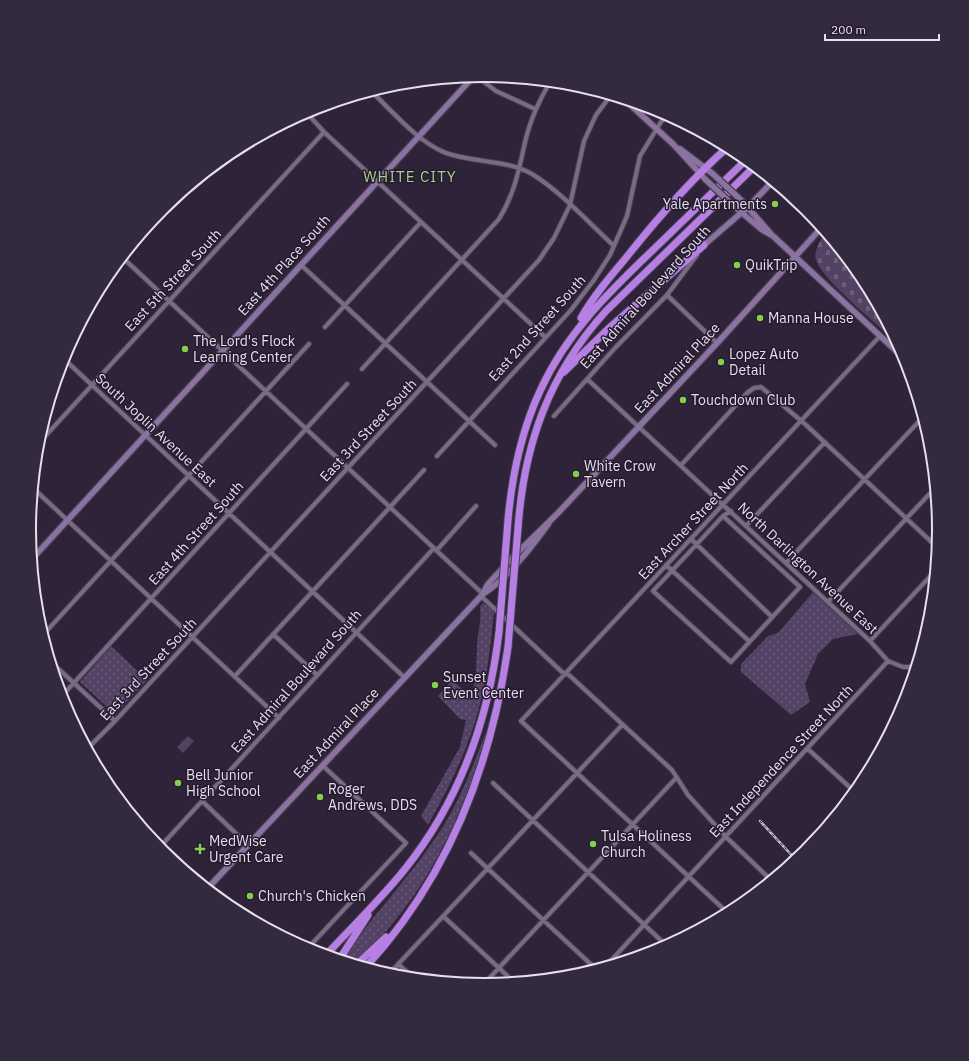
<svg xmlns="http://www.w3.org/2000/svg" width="969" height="1061" viewBox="0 0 969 1061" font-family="'IBM Plex Sans',sans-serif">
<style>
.green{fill:url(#green-dots)}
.cemetery{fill:url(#cemetery-stones)}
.pitch{fill:#544264}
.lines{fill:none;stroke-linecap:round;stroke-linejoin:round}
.street-casing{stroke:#483f50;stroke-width:6}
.secondary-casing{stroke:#483f50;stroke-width:8}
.highway-casing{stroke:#483f50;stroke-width:9}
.street{stroke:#786c84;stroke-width:4}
.secondary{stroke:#8b72a1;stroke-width:5.5}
.highway{stroke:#b67fe4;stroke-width:7}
.rail-casing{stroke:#c4bdcc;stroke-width:2.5}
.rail{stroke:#251a2e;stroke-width:1;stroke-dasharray:3;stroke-linecap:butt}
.secondary-bridge-casing{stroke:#483f50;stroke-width:8;stroke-linecap:butt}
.highway-bridge-casing{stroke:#483f50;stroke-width:9;stroke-linecap:butt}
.secondary-bridge{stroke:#8b72a1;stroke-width:5.5}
.highway-bridge{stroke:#b67fe4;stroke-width:7}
.poi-dot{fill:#84d04d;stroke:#251a2e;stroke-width:1.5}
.labels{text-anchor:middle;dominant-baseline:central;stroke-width:3;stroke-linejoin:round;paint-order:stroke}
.poi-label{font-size:14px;fill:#e6dfed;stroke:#251a2e;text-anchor:start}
.street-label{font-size:14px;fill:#e6dfed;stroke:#251a2e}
.neighbourhood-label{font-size:15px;letter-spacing:1px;fill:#a6d08e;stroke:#251a2e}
.rim{fill:none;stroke:#e6dfed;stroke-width:2}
</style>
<defs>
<pattern id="green-dots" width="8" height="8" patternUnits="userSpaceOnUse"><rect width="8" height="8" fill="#544264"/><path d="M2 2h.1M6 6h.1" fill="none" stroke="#6d5d7a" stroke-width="1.8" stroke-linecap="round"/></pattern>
<pattern id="cemetery-stones" width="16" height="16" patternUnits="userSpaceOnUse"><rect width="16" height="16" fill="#544264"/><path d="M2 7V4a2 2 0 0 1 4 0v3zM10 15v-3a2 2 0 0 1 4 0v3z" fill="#6d5d7a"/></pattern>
</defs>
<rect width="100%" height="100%" fill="#2e2338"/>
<!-- green -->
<path class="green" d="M813,592L858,634L833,639L818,654L805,684L810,702L791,715L741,672V664L768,636L778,633Z
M483,603L493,610L494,613C491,641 488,669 482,695C472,742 451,784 428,825L421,816L460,747L466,720L460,719L438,696L452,680L471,697C477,677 476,667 477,647C477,633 482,622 480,607Z
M111,646L147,680L115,714L80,682Z
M491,719C466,811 426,901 353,964L341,961C373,914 414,873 444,825C464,792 477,755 491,719Z"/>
<!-- cemetery -->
<path class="cemetery" d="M826,232L863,278L899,345C880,326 824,282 816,260C813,252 821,238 826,232Z"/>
<!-- pitch -->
<path class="pitch" d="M188,736L194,741L183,753L177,747Z"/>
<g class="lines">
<defs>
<path id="street" d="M476,76L496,91L535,109
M371,91C392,111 419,143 446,153C474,163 505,159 532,174C560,191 589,223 614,246
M306,112L324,132L545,337
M122,257L483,594
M301,265L495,445
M667,295L717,343
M325,327L421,222
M63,358L405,678
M362,369L499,219C516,191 519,168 526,138C531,118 540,99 550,82
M587,379L870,641L888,661
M554,416L614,349L667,295L697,255
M38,444L324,132
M437,456L571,310L594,280L610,255L627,216L640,156L661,122L668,114
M682,464L747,393L754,388L761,387L805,424L938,548
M33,488L279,718
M723,516L800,587L731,662L653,591L723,516L731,511
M747,525L825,442
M691,539L772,617
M437,550L476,506
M786,563L924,416
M666,565L749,641
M481,596L562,672L569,675L672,770L688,795L726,837L772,881
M828,602L936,487
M273,634L317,675
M43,635L309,344
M870,641L936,570
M50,661L115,721
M888,661L903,667H917
M235,676L424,470
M61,697L347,384
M87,749L115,721L539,260L554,238L570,205L584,141L596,115L611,95
M808,749L856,793
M493,783L668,947
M202,801L248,845
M159,848L434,548
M471,853L597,970
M729,914L521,721L880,336
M443,916L515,983
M307,949L406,843L322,765
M398,964L415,979
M604,968L888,661
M388,975L622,725
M482,986L676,778"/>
<path id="secondary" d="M625,100L673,144L706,180
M680,149L713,174
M742,201L771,234
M735,207L761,229L773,236L907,361
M704,245L748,207L773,181
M32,559L474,76
M483,593L488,584L515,555L558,513L719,341L822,227
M207,889L483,594C508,578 532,547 549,523"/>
<path id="highway" d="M581,318C593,297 609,278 625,259C656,220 690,180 728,147
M564,372L608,329L704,245
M508,520C512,475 521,432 540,391C566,333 610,291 655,248C686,218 716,189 747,159
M518,528C524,444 549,374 606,311L755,166
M325,956C352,927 381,899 405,869C460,800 489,718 499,632
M339,960L368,915
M356,965L386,937
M365,968C448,878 491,767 508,647"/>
</defs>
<!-- street casing -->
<use href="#street" class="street-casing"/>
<!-- secondary casing -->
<use href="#secondary" class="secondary-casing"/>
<!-- highway casing -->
<use href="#highway" class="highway-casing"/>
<!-- street -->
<use href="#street" class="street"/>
<!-- secondary -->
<use href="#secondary" class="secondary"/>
<!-- highway -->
<use href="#highway" class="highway"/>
<defs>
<path id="rail" d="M760,821L797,861"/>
</defs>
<!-- rail casing -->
<use href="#rail" class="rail-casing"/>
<!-- rail -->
<use href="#rail" class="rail"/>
<defs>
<path id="secondary-bridge" d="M713,174L742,201
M706,180L735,207"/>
<path id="highway-bridge" d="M499,632L508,520
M508,647L518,528"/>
</defs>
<!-- secondary-bridge casing -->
<use href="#secondary-bridge" class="secondary-bridge-casing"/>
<!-- highway-bridge casing -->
<use href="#highway-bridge" class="highway-bridge-casing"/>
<!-- secondary-bridge -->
<use href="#secondary-bridge" class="secondary-bridge"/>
<!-- highway-bridge -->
<use href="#highway-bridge" class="highway-bridge"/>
</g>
<!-- markers -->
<g class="poi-dot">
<circle cx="775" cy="204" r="4"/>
<circle cx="737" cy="265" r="4"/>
<circle cx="760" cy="318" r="4"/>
<circle cx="185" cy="349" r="4"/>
<circle cx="721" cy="362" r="4"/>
<circle cx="683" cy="400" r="4"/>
<circle cx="576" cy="474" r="4"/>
<circle cx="435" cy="685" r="4"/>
<circle cx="178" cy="783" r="4"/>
<circle cx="320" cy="797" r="4"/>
<circle cx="593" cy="844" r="4"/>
<path d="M198 843h4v4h4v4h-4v4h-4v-4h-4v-4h4z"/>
<circle cx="250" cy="896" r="4"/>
</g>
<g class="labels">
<!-- poi labels -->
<g class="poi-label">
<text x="767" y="204" text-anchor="end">Yale Apartments</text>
<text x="745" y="265">QuikTrip</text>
<text x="768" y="318">Manna House</text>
<text x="193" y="341">The Lord's Flock<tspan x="193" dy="16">Learning Center</tspan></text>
<text x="729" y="354">Lopez Auto<tspan x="729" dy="16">Detail</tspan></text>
<text x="691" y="400">Touchdown Club</text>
<text x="584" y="466">White Crow<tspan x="584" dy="16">Tavern</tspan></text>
<text x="443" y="677">Sunset<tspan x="443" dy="16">Event Center</tspan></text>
<text x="186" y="775">Bell Junior<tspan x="186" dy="16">High School</tspan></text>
<text x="328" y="789">Roger<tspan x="328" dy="16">Andrews, DDS</tspan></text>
<text x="601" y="836">Tulsa Holiness<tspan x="601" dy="16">Church</tspan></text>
<text x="209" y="841">MedWise<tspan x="209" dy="16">Urgent Care</tspan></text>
<text x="258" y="896">Church's Chicken</text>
</g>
<!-- street labels -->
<g class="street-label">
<text transform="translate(284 265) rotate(-48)">East 4th Place South</text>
<text transform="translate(173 280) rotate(-47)">East 5th Street South</text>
<text transform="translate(645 297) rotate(-48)">East Admiral Boulevard South</text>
<text transform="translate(537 328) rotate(-48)">East 2nd Street South</text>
<text transform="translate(677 368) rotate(-47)">East Admiral Place</text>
<text transform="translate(156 430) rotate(43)">South Joplin Avenue East</text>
<text transform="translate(368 430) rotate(-47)">East 3rd Street South</text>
<text transform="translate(693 521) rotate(-47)">East Archer Street North</text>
<text transform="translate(196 533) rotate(-48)">East 4th Street South</text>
<text transform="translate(808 568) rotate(43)">North Darlington Avenue East</text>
<text transform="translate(148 669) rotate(-47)">East 3rd Street South</text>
<text transform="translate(296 681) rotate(-48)">East Admiral Boulevard South</text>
<text transform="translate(336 733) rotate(-47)">East Admiral Place</text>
<text transform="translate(781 761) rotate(-47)">East Independence Street North</text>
</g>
<!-- neighbourhood labels -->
<g class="neighbourhood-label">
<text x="410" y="176">WHITE CITY</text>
</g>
</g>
<!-- crop -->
<path d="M0 0H969V1061H0ZM36 530a448 448 0 1 1 896 0a448 448 0 1 1-896 0Z" fill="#342a3d" fill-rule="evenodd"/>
<path class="rim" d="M36 530a448 448 0 1 1 896 0a448 448 0 1 1-896 0Z"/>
<!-- scale -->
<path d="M825 34v6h114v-6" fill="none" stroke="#e6dfed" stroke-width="2"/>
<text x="831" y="34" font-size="12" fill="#e6dfed" stroke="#251a2e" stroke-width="3" paint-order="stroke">200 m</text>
</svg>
